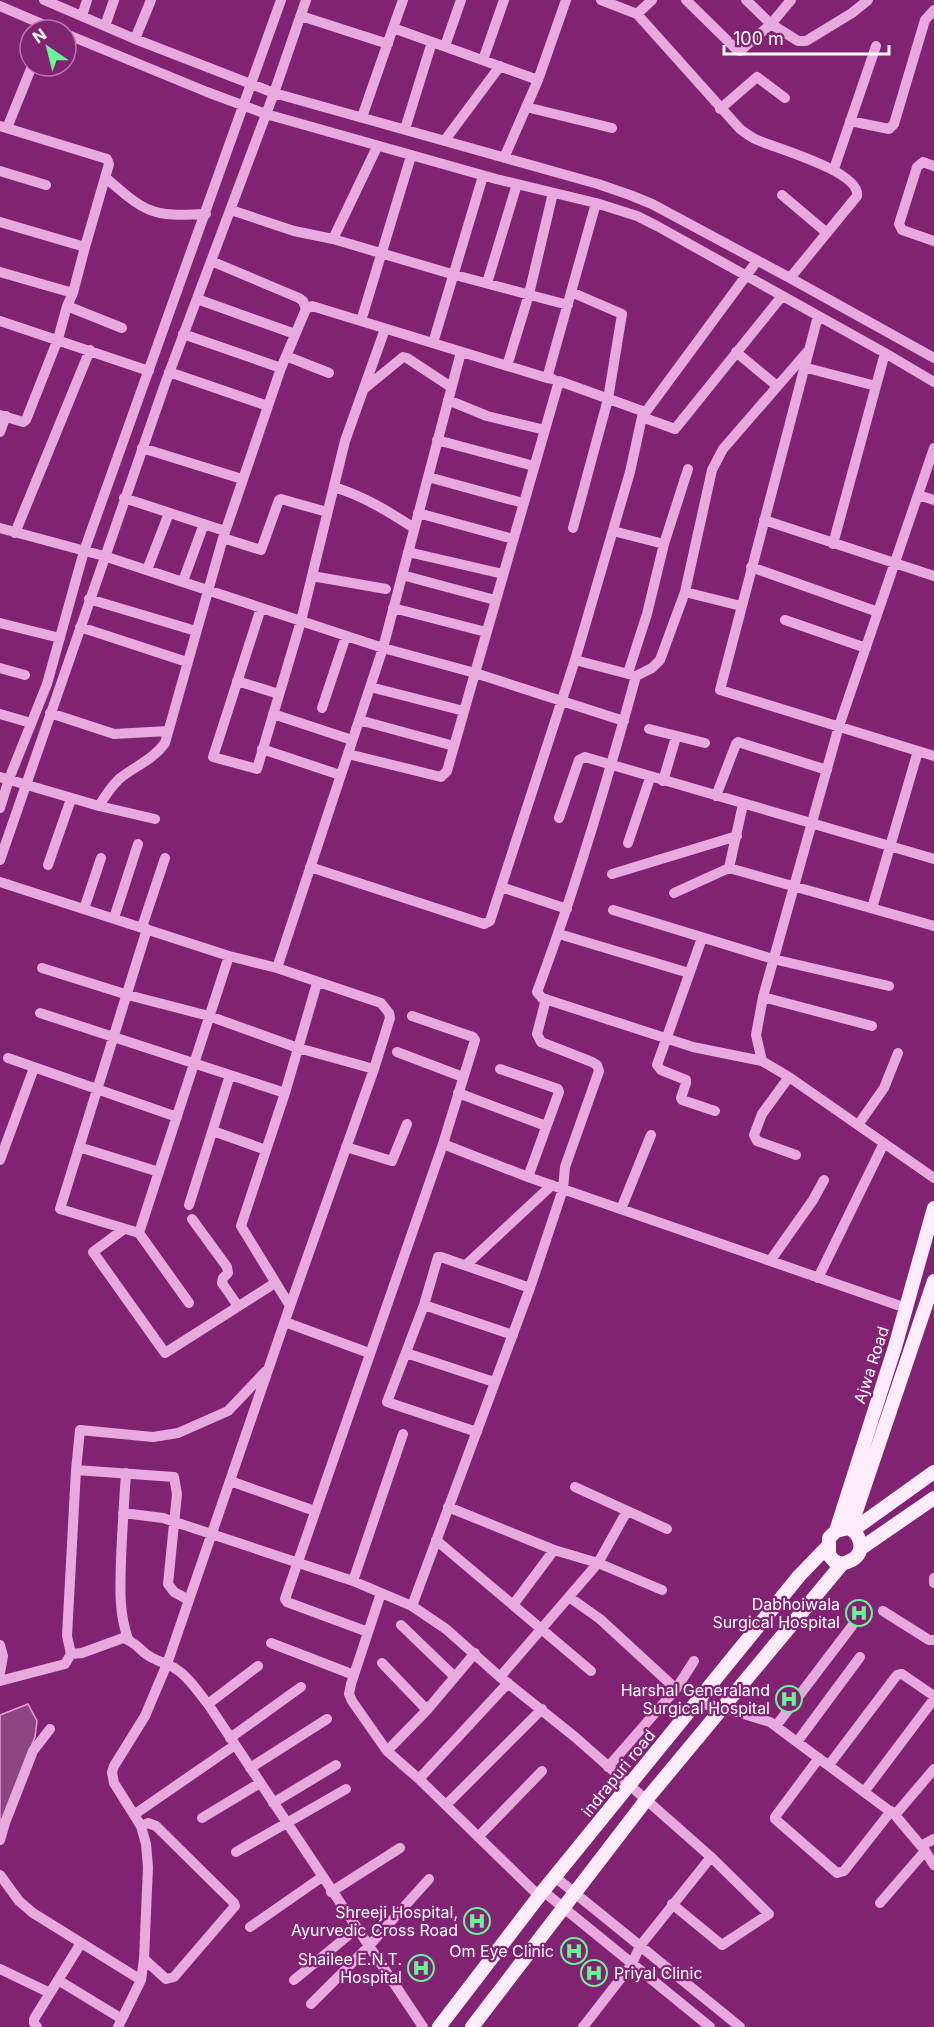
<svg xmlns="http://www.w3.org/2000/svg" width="934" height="2027" viewBox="0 0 934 2027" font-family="Inter,sans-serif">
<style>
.water{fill:#8d4682;stroke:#e99ddf;stroke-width:1.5}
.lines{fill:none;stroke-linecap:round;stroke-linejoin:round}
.minor{stroke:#e8a9df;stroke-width:10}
.major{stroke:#feecfa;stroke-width:14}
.labels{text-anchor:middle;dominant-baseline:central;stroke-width:4.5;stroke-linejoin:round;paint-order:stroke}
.street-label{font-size:16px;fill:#fff;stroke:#822273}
.poi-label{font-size:16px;fill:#fff;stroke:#822273;text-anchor:end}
</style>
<rect width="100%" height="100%" fill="#822273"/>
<!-- water -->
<path class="water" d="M28,1704L37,1721L35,1737L0,1824V1715Z"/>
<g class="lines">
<!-- minor -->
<path class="minor" d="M44,0L135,39L274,93L598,184L630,195L652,204L790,278L934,358
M403,0L393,28L538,80
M601,0L637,14L740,129C747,134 753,139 760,141C779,149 861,172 857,196L790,278
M686,0L737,50L740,51L771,24L798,41H806L852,13L868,0
M746,0L771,24L791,0
M0,6L56,30
M637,14L652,0
M82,16L87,0
M301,16L388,44
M105,26L114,0
M66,34L207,92L266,114L496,179L596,203L637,216L657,226L885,353L934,382
M135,39L151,0
M445,46L461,0
M483,60L504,0
M526,107L612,128
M720,109L757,77L785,98
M362,117L393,28
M850,121L889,129L894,124L925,20L934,10
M0,126L107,159L109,164L85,247L73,293L67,306L58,339L26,420L23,422L0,415
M7,128L32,66
M405,129L432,42
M445,140L500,66
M504,158L538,80L566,0
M934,166L923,162L917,167L899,224L902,230L934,241
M834,169L876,46
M0,171L46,185
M105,177C146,213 151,217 206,214
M782,195L827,233
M231,210L294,231L333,239L377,147
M0,222L85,247
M333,239L455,275L568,305
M211,261L299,298L303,301L306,309
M757,261L642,417L675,429L782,296
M0,272L73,293
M487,283L517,184
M571,292L622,314L608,399L573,528
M197,299L295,334
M67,306L122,328
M818,316L720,690L934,756
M0,321L149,371
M361,321L411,156
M183,334L281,368
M433,343L483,176
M736,352L777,386
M286,356L329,373
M507,366L529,294L553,193
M803,367L876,386
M169,372L268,406
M553,379L547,378L596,203
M364,389L403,357L407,358L451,387
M448,400L487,416L545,430
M0,432L6,416
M437,440L534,466
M142,448L242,479
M934,448L839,726L763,997L756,1035L762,1061L789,1077L934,1178
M428,477L523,503
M334,487C363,496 388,511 414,528
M918,495L934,500
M124,498L225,531
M418,513L513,539
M764,520L934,576
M0,528L104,556L383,648L475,673L559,381L645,412
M613,531L664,544
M15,533L90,350
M223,538L261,550L279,500L281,499L327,512
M833,544L885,353
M408,552L503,574
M751,567L878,612
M147,570L169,513
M402,575L495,600
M312,576L386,589
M183,581L204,524
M685,592L741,606
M89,599L196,631
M261,608L213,757L257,769L301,621L345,441L385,329
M393,608L486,632
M785,620L866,648
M0,623L60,638
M80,627L187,662
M0,668L25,675
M628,673L647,614L664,544L688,469
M636,676L575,660L630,472L642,417
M237,681L279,694
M370,687L464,711
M322,708L346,636
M50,713L114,734L168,731
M0,714L31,723
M273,714L352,740
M359,720L454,746
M649,729L705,743
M262,749L340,775
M348,754L441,777L447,771L475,673L624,721
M0,777L99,806C105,796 111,787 119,779C135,766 153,760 165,743L223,538L281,368L306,309L312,306L547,378
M663,781L676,737
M716,796L736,744L738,742L827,770
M99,806L155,819
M0,808L9,779L47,684L84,551L281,0
M559,818L579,760L585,757L934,859
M628,843L650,778
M0,860L165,384L274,93L306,0
M48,865L71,799
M310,867L484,924L490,921L575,660
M729,868L743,804
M612,874L737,836
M0,882L229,956L277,968L381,1003L389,1013L390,1018L374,1069L290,1306L167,1664L145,1716L114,1766L112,1772L114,1783L141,1826L146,1844L148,1867L144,1959L141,1980L118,2027
M501,887L567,909
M674,893L729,868L934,926
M872,908L918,751
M84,909L101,858
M613,910L773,959L889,986
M114,918L138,844
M142,927L165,858
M147,929L60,1209L139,1233L189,1303
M559,934L689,973
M702,938L657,1065L661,1070L686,1080V1083L681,1098L682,1100L715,1111
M42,968L128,995L209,1016L298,1048L374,1069
M277,968L383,648L461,352
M763,997L872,1026
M40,1013L285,1093
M397,1052L463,1077
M8,1058L177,1117
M762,1061L693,1047L542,998L537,992C576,888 607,782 636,676L652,668L660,660L685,592L712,470L723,449L808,351
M500,1069L558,1089L559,1092L528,1177
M789,1077L762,1114L754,1135L757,1141L796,1155
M458,1093L546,1126
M858,1125L884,1088L898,1053
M213,1131L266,1150
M443,1144L528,1177L906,1308
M79,1147L159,1172
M346,1147L392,1161L407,1124
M0,1160L34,1068
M189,1205L230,1075
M621,1209L651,1135
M192,1219L227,1267L228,1273L223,1278L222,1283L238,1306
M124,1229L93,1252L165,1353L275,1283
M139,1233L229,956
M770,1261L813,1200L824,1180
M466,1265L552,1185
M818,1278L884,1143
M424,1305L513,1335
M290,1306L241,1226L285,1093L317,983
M285,1322L369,1353
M406,1353L494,1382
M477,1432L387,1402L424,1305L438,1257H441L530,1288
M76,1470L80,1430L153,1437L178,1433L228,1411L266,1371
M126,1473C124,1503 122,1532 121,1561C120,1589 119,1613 128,1639
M230,1481L315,1511
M575,1487L667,1529
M448,1507L554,1550L598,1563L662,1590
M123,1513L163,1518L353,1581L412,1606L446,1629L500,1677L575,1737L711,1857L769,1914L722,1945L672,1904
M436,1540L591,1671
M934,1578V1583
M353,1581L403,1434
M381,1593L351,1684L349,1694L352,1701L387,1751L419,1779L539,1896
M569,1597L600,1619L676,1689
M189,1600L174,1592L168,1584L177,1494L174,1477L76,1470L67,1636L71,1654L82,1653L123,1638C134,1641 138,1648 146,1654C155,1661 167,1663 176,1669C189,1677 198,1692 208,1704L423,2027
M513,1605L554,1550
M412,1606L530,1288L563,1189L565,1167L599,1071L597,1065L592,1062L541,1042L537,1034L546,999
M883,1611L929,1640H934
M401,1625L455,1677
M368,1632L287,1602L285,1599L443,1144L475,1040L473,1037L412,1016
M271,1643L354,1675
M0,1645L3,1656L0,1673
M382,1663L427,1710
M500,1677L598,1563L627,1511
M0,1681L65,1664L71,1654
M696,1703L721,1707L770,1722L895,1815L921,1846L934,1839
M208,1704L258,1666
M776,1726L852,1626
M230,1738L301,1687
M797,1742L860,1657
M387,1751L427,1710L475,1653
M819,1758L775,1817V1819L837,1873L844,1871L891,1811
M829,1765L897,1675L902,1674L934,1696
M608,1767L676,1689L694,1661
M250,1768L327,1719
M419,1779L508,1683
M864,1792L934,1699
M273,1803L336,1765
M446,1805L542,1709
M135,1814L235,1745
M895,1815L934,1769
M202,1818L260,1783
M141,1826L148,1823L156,1826L234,1903L235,1906L174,1977L166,1979L144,1959
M478,1837L542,1771
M0,1840L5,1823L33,1751L50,1729
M922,1846L934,1865
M236,1852L346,1789
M0,1875L19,1901L33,1913L141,1980
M555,1877L740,2027
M543,1891L710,2027
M331,1892L400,1848
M880,1903L925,1851
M250,1927L322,1877
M0,1969L50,1993
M58,1980L122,2019
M294,1980L356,1929
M311,2004L368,1947L429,1879
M37,2027L34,2023V2019L81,1943
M583,2027L632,1964L640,1946L711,1857"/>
<!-- major -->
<path class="major" d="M848,1528C859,1532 865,1548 856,1557C852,1561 847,1562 842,1564L834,1561L829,1555V1538L836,1531Z
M850,1529L934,1281
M853,1530L934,1472
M836,1531L895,1347L934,1208
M860,1549L934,1498
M439,2027L543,1891L799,1576L828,1546
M472,2027L646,1800L842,1564"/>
</g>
<!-- icons -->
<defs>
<symbol id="hospital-ring" viewBox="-11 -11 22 22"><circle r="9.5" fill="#822273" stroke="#6bf495" stroke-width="1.5"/><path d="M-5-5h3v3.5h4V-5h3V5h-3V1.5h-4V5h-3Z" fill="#6bf495"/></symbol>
</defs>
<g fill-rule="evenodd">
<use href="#hospital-ring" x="844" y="1598" width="30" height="30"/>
<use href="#hospital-ring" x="774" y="1684" width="30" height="30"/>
<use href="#hospital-ring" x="462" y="1906" width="30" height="30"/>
<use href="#hospital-ring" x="559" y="1936" width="30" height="30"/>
<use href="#hospital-ring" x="406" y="1953" width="30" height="30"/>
<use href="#hospital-ring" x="579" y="1958" width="30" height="30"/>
</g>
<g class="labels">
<!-- street labels -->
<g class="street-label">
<text transform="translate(871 1365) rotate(-72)">Ajwa Road</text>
<text transform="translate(618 1773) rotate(-51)">indrapuri road</text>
</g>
<!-- poi labels -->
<g class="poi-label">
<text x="840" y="1604">Dabhoiwala<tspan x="840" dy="18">Surgical Hospital</tspan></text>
<text x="770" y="1690">Harshal Generaland<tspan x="770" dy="18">Surgical Hospital</tspan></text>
<text x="458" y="1912">Shreeji Hospital,<tspan x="458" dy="18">Ayurvedic Cross Road</tspan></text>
<text x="554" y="1951">Om Eye Clinic</text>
<text x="402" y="1959">Shailee E.N.T.<tspan x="402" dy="18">Hospital</tspan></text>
<text x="614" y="1973" text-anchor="start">Priyal Clinic</text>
</g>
</g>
<!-- north arrow -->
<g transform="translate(48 48) rotate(325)"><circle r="28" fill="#822273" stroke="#b47aab" stroke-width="1.5"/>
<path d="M0-4.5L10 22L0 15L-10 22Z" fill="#6bf495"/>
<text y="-9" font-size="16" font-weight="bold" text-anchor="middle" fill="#ffffff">N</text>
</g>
<!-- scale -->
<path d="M724 45v9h165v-9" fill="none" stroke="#ffffff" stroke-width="3"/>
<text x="733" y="45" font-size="18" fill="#ffffff" stroke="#822273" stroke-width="4.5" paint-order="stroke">100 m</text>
</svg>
